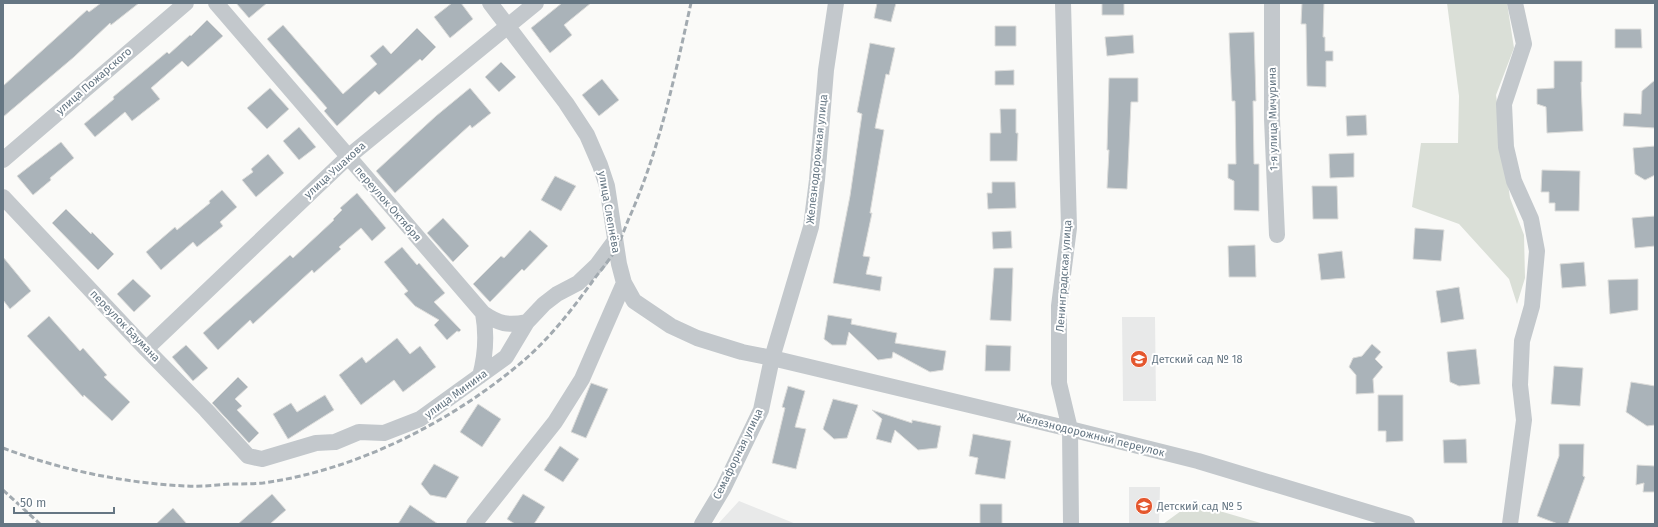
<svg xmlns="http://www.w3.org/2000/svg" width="1658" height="527" viewBox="0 0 1658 527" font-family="'Fira Sans',sans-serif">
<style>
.built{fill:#e8e9e9}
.green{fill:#dadfd7}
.building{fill:#aab3b9;stroke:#dcdcda}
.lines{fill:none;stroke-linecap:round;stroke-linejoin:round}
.minor{stroke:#c3c8cc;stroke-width:16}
.rail{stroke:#a2aab0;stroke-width:3;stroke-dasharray:6 3;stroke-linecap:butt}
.labels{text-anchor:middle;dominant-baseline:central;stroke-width:4;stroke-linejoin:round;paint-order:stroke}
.street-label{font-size:11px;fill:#657683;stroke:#fff}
.poi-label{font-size:11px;fill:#657683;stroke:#fff;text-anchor:start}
</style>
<rect width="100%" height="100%" fill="#fafaf8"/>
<!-- built -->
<path class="built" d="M1122,317H1155L1156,401H1123Z
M1129,487H1160L1159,524H1129Z
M739,501L796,524H718Z"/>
<!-- green -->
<path class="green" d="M1447,3H1507L1514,48L1496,95L1510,198L1524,235L1525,278L1517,304L1509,279L1459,224L1412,207L1421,143H1458L1459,96Z
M1192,503L1264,524H1163Z"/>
<!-- building -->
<path class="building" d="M101,3H139L111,25L110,23L74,57L3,117V86L87,10L89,12Z
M236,3H267L249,18Z
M452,3H461L473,19L450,38L434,17Z
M562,3H591L564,25L572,35L550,53L531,28Z
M877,3H896L891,22L874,18Z
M1102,3H1124V15H1102Z
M1302,3H1324L1323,37H1325V51H1333V61H1326V87L1307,86L1306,24H1301Z
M207,20L223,36L188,67L182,61L151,88L160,99L132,121L125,112L95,137L84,124L114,99L113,97L167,52L169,54L190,35L191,36Z
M283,25L343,94L377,64L370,56L383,45L391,54L417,28L436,47L422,61L420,59L379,95L375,91L337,126L324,111L327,108L267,39Z
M995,26H1016V46H995Z
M1615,29H1641L1642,48H1615Z
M1254,32L1256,101H1253L1254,164H1259V211L1234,210V181L1228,178V164H1236L1235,101H1232L1229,33Z
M1133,35L1134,53L1107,56L1105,37Z
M870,43L895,48L889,75L886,74L875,128L884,130L870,213H872L863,256L870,257L866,274L882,277L880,291L833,283L850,196L862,114L857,112Z
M1554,61H1582V82H1581L1583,131L1547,133L1546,107L1537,104V89L1554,88Z
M501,62L516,77L499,92L485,77Z
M1014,70V85H995V71Z
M1109,78H1138V102H1131L1127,189L1107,188L1109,150H1107Z
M602,79L619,100L599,116L582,95Z
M1655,80V128L1623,126L1624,113L1641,114L1642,91Z
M270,88L289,109L267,129L247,108Z
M470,88L491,113L472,128L470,125L395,193L376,171L436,116Z
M1000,109H1016V133H1018L1017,161H990V133H1001Z
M1366,115L1367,135L1347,136L1346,116Z
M299,127L316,147L299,160L283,141Z
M61,142L74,158L50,178L51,180L33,195L17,176Z
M1655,146V175L1645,180L1635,174L1633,148Z
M1354,153V177L1330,178L1329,154Z
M268,154L284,173L256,197L242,180L253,172L251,169Z
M1542,170L1580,171L1579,211H1555V203H1549V192H1541Z
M555,176L576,186L561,211L541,200Z
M992,182H1015L1016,208L988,209L987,193H992Z
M1312,186H1337L1338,219H1313Z
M222,190L237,207L220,222L223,226L197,247L193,242L161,270L146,252L175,227L177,230L210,203L209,201Z
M357,193L386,228L372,241L361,228L339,247L341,249L314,273L312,270L253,324L250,320L218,350L203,333L290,255L293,258L334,220L333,219L342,210L340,208Z
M66,209L91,234L92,232L114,254L98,270L52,223Z
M1655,216V246L1635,248L1632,218Z
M443,218L469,246L453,262L427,233Z
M1415,228L1444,230L1441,261L1413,259Z
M530,230L548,246L524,271L522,269L490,302L473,284L501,256L504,258Z
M1011,231L1012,248L993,249L992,232Z
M1255,245L1256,277H1229L1228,246Z
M402,247L417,265L419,263L445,293L434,302L461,330L459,332L457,331L447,340L434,325L439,320L415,306L404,294L408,291L384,262Z
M1342,251L1345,278L1321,280L1318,254Z
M3,257L31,291L10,309L3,300Z
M1584,262L1586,286L1562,288L1560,264Z
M994,268H1013L1011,321L990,320Z
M133,279L151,296L134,312L117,294Z
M1638,279V310L1610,314L1608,280Z
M1459,287L1464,319L1441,323L1436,291Z
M828,315L852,319L851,324L897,333L895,343L946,351L943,370L930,372L893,352L892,358L878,360L849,332L846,345H832L824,339Z
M49,316L80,351L83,348L107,375L104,377L130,402L112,421L84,395L83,397L27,336Z
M397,338L410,354L420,346L436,367L403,392L394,380L361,405L339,375L362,357L366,363Z
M1372,344L1381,352L1375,359L1383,367L1373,379L1374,393L1356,394V375L1349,367L1353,358L1362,356Z
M186,345L208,368L193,381L172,357Z
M986,345L1011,346L1010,371H985Z
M1476,349L1480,384L1459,386L1450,382L1447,352Z
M1554,366L1583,368L1580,406L1551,404Z
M238,377L248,387L235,399L242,406L237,410L259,433L249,443L212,403Z
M1631,382L1655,386V425L1647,426L1626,412Z
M591,383L608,389L586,438L571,432Z
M788,386L805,391L795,427L806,429L796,469L772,463L785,408L782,407Z
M325,395L334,410L288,439L273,414L291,403L297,412Z
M1378,395H1403V441L1386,442V431H1378Z
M833,399L858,405L847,438L834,439L823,429Z
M478,404L501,419L482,447L460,432Z
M872,410L912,423V420L941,426L937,448L918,450L895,430L891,443L876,439L882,419Z
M973,434L1011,441L1005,479L975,474L978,458L969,456Z
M1466,439L1467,463H1444L1443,440Z
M1559,444H1584L1583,476L1585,477L1568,524H1558L1537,516L1559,456Z
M560,446L579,459L563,482L544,470Z
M434,464L459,477L446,498L430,495L421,484Z
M1637,465L1655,466V492H1643L1644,483L1636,485Z
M272,494L286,510L270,524H238Z
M523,494L545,507L534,524H515L507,519Z
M980,504H1002V524H980Z
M410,505L438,524H398Z
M173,508L187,524H156Z"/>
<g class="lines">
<!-- minor -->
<path class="minor" d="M216,3L483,313C487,335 486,354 480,376
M490,3L566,103L587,135L600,165L607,186L619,264L624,283L634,301L671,326L697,338L742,352L772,358L1070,429L1198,461L1407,524
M1063,3L1069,228L1059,306V383L1070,429L1071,524
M1272,3V119L1277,235
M3,160L186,3
M3,197L146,349L206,410L248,456L262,459L316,443L335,442L359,432L384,433L420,419L506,357L527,322L544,304L557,294L578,283L597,265L614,242
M483,313C499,324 508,326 527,322
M146,349L348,157L536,3
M474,524L555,422L582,379L624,283
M702,524L723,489L761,410L772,358L811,227L817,180L826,70L836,3
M1510,524L1524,420L1520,385L1522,341L1532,306L1537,251L1531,219L1514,181L1506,147L1504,104L1524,44L1515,3"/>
<!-- rail -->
<path class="rail" d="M3,448C61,470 124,483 186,486C201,487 215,485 230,484C241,484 252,484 263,483C357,470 451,422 522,362C549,339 571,311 592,282C599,272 608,262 615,251C621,240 625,227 630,216C660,148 675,75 691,3
M3,490L40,524"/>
</g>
<!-- icons -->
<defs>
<symbol id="school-disc" viewBox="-11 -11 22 22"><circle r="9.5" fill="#e4572e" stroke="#fff"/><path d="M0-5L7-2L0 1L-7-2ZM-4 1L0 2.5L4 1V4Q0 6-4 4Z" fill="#fff"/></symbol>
</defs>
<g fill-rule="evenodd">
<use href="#school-disc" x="1129" y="349" width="20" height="20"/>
<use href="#school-disc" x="1134" y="496" width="20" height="20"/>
</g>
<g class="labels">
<!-- street labels -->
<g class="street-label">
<text transform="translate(94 81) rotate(-41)">улица Пожарского</text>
<text transform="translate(1273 119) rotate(-91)">1-я улица Мичурина</text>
<text transform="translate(817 159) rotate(-84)">Железнодорожная улица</text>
<text transform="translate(335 170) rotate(-42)">улица Ушакова</text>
<text transform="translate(388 204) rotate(49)">переулок Октября</text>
<text transform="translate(609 212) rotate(80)">улица Слепнёва</text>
<text transform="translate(1064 276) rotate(-86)">Ленинградская улица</text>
<text transform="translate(125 326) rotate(46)">переулок Баумана</text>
<text transform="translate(456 394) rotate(-36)">улица Минина</text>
<text transform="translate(1091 435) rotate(14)">Железнодорожный переулок</text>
<text transform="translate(738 454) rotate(-64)">Семафорная улица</text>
</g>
<!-- poi labels -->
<g class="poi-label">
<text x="1152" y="359">Детский сад № 18</text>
<text x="1157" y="506">Детский сад № 5</text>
</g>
</g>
<!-- border -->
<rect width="1658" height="527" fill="none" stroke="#657683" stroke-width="8"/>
<!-- scale -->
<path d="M14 507v6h100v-6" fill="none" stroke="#657683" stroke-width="2"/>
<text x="20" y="507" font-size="12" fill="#657683" stroke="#ffffff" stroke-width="3" paint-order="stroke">50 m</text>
</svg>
